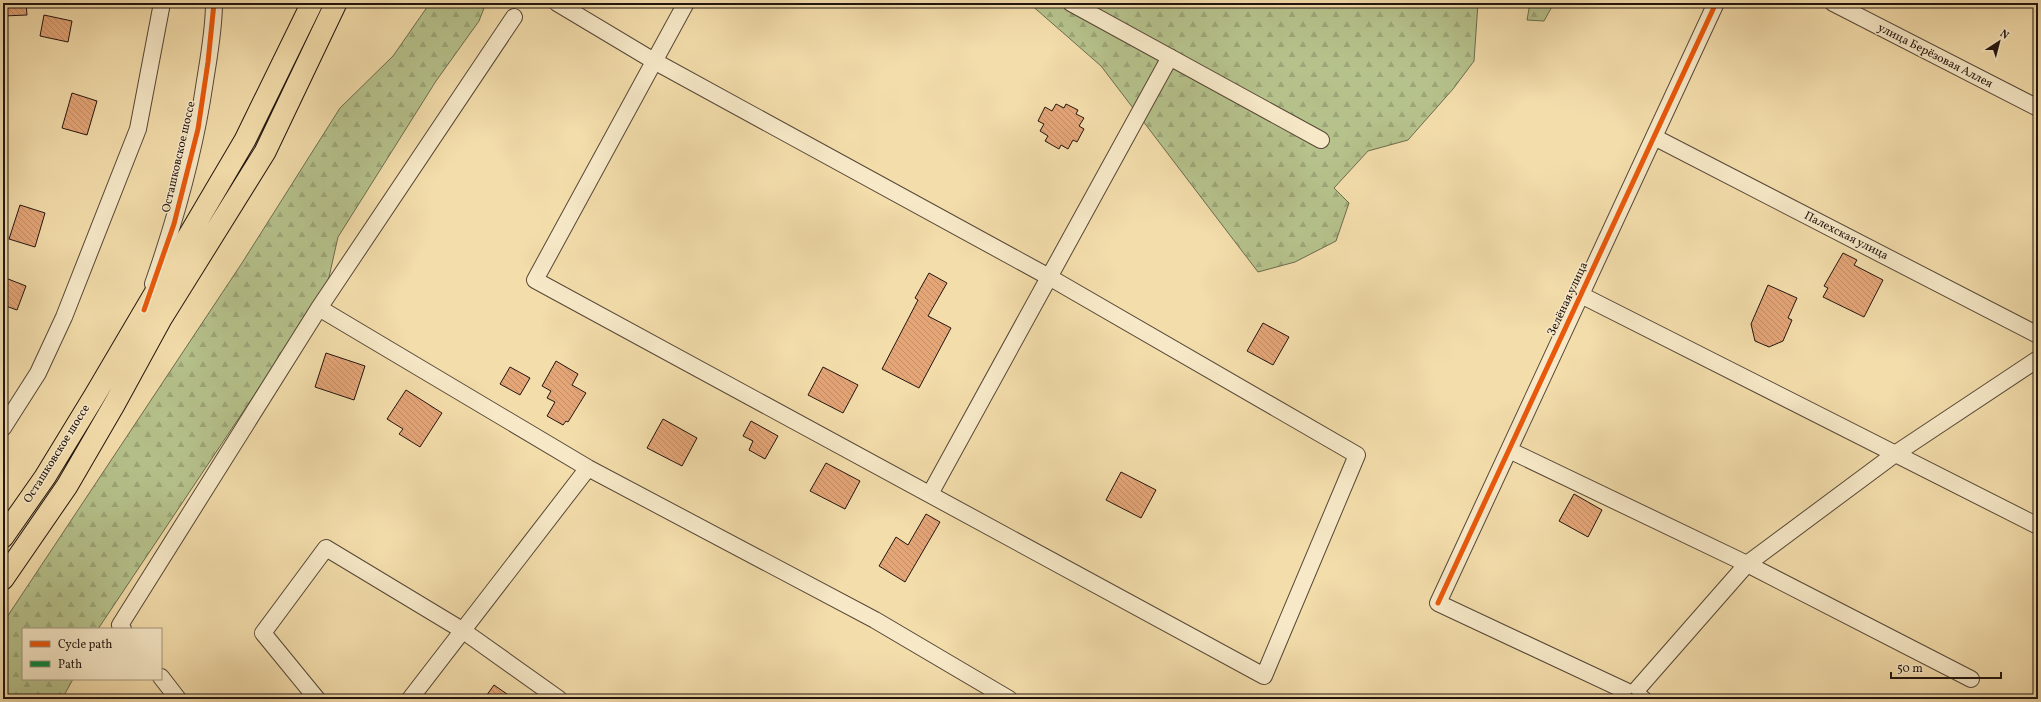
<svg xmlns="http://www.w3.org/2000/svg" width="2041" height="702" viewBox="0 0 2041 702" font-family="Vollkorn,serif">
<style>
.forest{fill:url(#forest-firs);stroke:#6c6c4e}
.building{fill:url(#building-back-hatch);stroke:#22150f}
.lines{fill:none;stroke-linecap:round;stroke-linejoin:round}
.minor-casing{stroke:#564736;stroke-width:18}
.major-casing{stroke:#22150f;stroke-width:23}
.minor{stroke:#f7e9c8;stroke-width:16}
.major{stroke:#f3ddab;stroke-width:21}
.quiet{stroke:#00873e;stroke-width:4;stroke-dasharray:8 4;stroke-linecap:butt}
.cycleway-casing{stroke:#f7e9c8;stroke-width:8}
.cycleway{stroke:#e8590c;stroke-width:5}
.labels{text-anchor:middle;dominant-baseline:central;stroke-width:3;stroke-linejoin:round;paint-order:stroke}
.street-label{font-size:12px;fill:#22150f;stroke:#f7e9c8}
</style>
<defs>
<pattern id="forest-firs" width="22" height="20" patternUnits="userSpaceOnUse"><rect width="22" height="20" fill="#b6c28c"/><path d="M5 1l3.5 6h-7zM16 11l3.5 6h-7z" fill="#9ca678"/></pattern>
<pattern id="building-back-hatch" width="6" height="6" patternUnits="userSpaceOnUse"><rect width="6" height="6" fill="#e4a577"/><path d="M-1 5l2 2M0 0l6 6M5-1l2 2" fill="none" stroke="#c38d66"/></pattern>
</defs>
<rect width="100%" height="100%" fill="#f3ddab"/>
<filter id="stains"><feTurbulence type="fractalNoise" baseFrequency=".005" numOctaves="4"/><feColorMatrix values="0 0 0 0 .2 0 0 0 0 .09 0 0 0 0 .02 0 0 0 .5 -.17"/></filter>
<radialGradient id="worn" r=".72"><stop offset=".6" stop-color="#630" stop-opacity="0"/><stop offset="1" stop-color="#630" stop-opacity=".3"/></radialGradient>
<!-- forest -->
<path class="forest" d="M430,3H486L479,21L436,81L338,237L327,286L98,629H23V679H73L62,699H3V623L242,263L340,108L393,56Z
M1029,3H1478L1474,61L1453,89L1408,140L1368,151L1334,188L1349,203L1336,241L1295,262L1258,272L1101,66Z
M1530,3H1554L1544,21L1527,20Z"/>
<!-- building -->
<path class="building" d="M3,3H26L27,15L3,16Z
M44,15L72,21L68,42L40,36Z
M72,93L97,101L87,135L62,128Z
M1056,104L1064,108L1066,104L1078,110L1076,114L1084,118L1079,126L1084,129L1077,142L1073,140L1068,149L1061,145L1059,149L1045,141L1048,136L1040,131L1044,124L1038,121L1045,107L1052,111Z
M20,205L45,213L35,247L9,239Z
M1843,253L1857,260L1854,265L1883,280L1864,317L1823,297L1828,288L1824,286Z
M929,273L947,283L928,316L951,328L919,388L882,369L918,300L915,298Z
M3,277L26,286L17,310L3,305Z
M1768,285L1797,298L1788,318L1792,320L1783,341L1769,347L1755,341L1751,324Z
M1263,323L1289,337L1273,365L1247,351Z
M326,353L365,366L354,400L315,387Z
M556,361L578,374L572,385L586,393L568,422L566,421L563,425L547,416L555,402L547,398L551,391L542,386Z
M510,367L530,378L520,395L500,384Z
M823,367L858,385L843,413L808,395Z
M406,390L442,413L420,447L399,434L403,429L387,419Z
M663,419L697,438L682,466L647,448Z
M751,421L778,436L765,459L749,450L753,441L743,436Z
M826,463L860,481L845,509L810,491Z
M1121,472L1156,490L1141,518L1106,500Z
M1574,494L1602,510L1588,537L1559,521Z
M926,514L940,522L905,582L879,566L896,537L908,545Z
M494,685L514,699H484Z"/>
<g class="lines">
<defs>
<path id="minor" d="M557,3L654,61L1049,277L1357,455L1264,676L535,280L686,3
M1071,3L1321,140
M1833,3L2038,108
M1654,137L2038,335
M153,284C176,218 195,151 205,81C209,56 214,29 214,3
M1581,295L2038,526
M319,308L588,468L875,620L1009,699
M3,428L38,373L64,317L138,129L162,3
M1509,450L1747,564L1971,679
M930,494L1170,57
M123,629L120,625L319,308L514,17
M161,677L178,699
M1633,694L1747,564L1895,454L2038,359
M317,699L263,633L326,548L462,630L559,699
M410,699L588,468
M1643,699L1438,603L1716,3"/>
<path id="major" d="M3,537L45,477L95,395L245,140L312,3
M3,579L67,486L114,405L161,319L265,152L336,3"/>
</defs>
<!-- minor casing -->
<use href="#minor" class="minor-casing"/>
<!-- major casing -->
<use href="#major" class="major-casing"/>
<!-- minor -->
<use href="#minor" class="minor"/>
<!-- major -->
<use href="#major" class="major"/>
<!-- quiet -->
<path class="quiet" d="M1628,699L1633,694"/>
<defs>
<path id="cycleway" d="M144,310L174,224L198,129L208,62L214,3
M1438,603L1716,3"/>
</defs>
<!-- cycleway casing -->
<use href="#cycleway" class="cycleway-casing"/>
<!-- cycleway -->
<use href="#cycleway" class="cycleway"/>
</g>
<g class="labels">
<!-- street labels -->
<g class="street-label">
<text transform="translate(1935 56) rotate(27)">улица Берёзовая Аллея</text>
<text transform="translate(179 157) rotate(-77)">Осташковское шоссе</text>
<text transform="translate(1846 236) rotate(27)">Палехская улица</text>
<text transform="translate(1568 299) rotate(-65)">Зелёная улица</text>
<text transform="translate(57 454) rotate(-58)">Осташковское шоссе</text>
</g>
</g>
<!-- margin -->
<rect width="2041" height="702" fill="none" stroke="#f3ddab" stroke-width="16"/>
<rect x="4" y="4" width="2033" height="694" fill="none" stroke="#22150f" stroke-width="2"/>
<rect x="8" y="8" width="2025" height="686" fill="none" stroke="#22150f"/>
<!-- legend -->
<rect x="22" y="628" width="140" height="52" fill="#f7e9c8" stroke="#a2947e"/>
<rect x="30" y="641" width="20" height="6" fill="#e8590c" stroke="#a2947e"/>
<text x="58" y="648" font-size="12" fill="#22150f">Cycle path</text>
<rect x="30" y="661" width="20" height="6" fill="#00873e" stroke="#a2947e"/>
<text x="58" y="668" font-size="12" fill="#22150f">Path</text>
<!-- north arrow -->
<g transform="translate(1999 42) rotate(36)" stroke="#f7e9c8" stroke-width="3" paint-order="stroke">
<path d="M0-3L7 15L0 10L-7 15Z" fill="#22150f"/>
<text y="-6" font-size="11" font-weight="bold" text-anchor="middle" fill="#22150f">N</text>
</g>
<!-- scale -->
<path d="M1891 672v6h110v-6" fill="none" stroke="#22150f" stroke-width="2"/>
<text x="1897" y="672" font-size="12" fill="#22150f" stroke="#f7e9c8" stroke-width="3" paint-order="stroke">50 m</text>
<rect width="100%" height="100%" filter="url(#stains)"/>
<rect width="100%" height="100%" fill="url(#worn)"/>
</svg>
